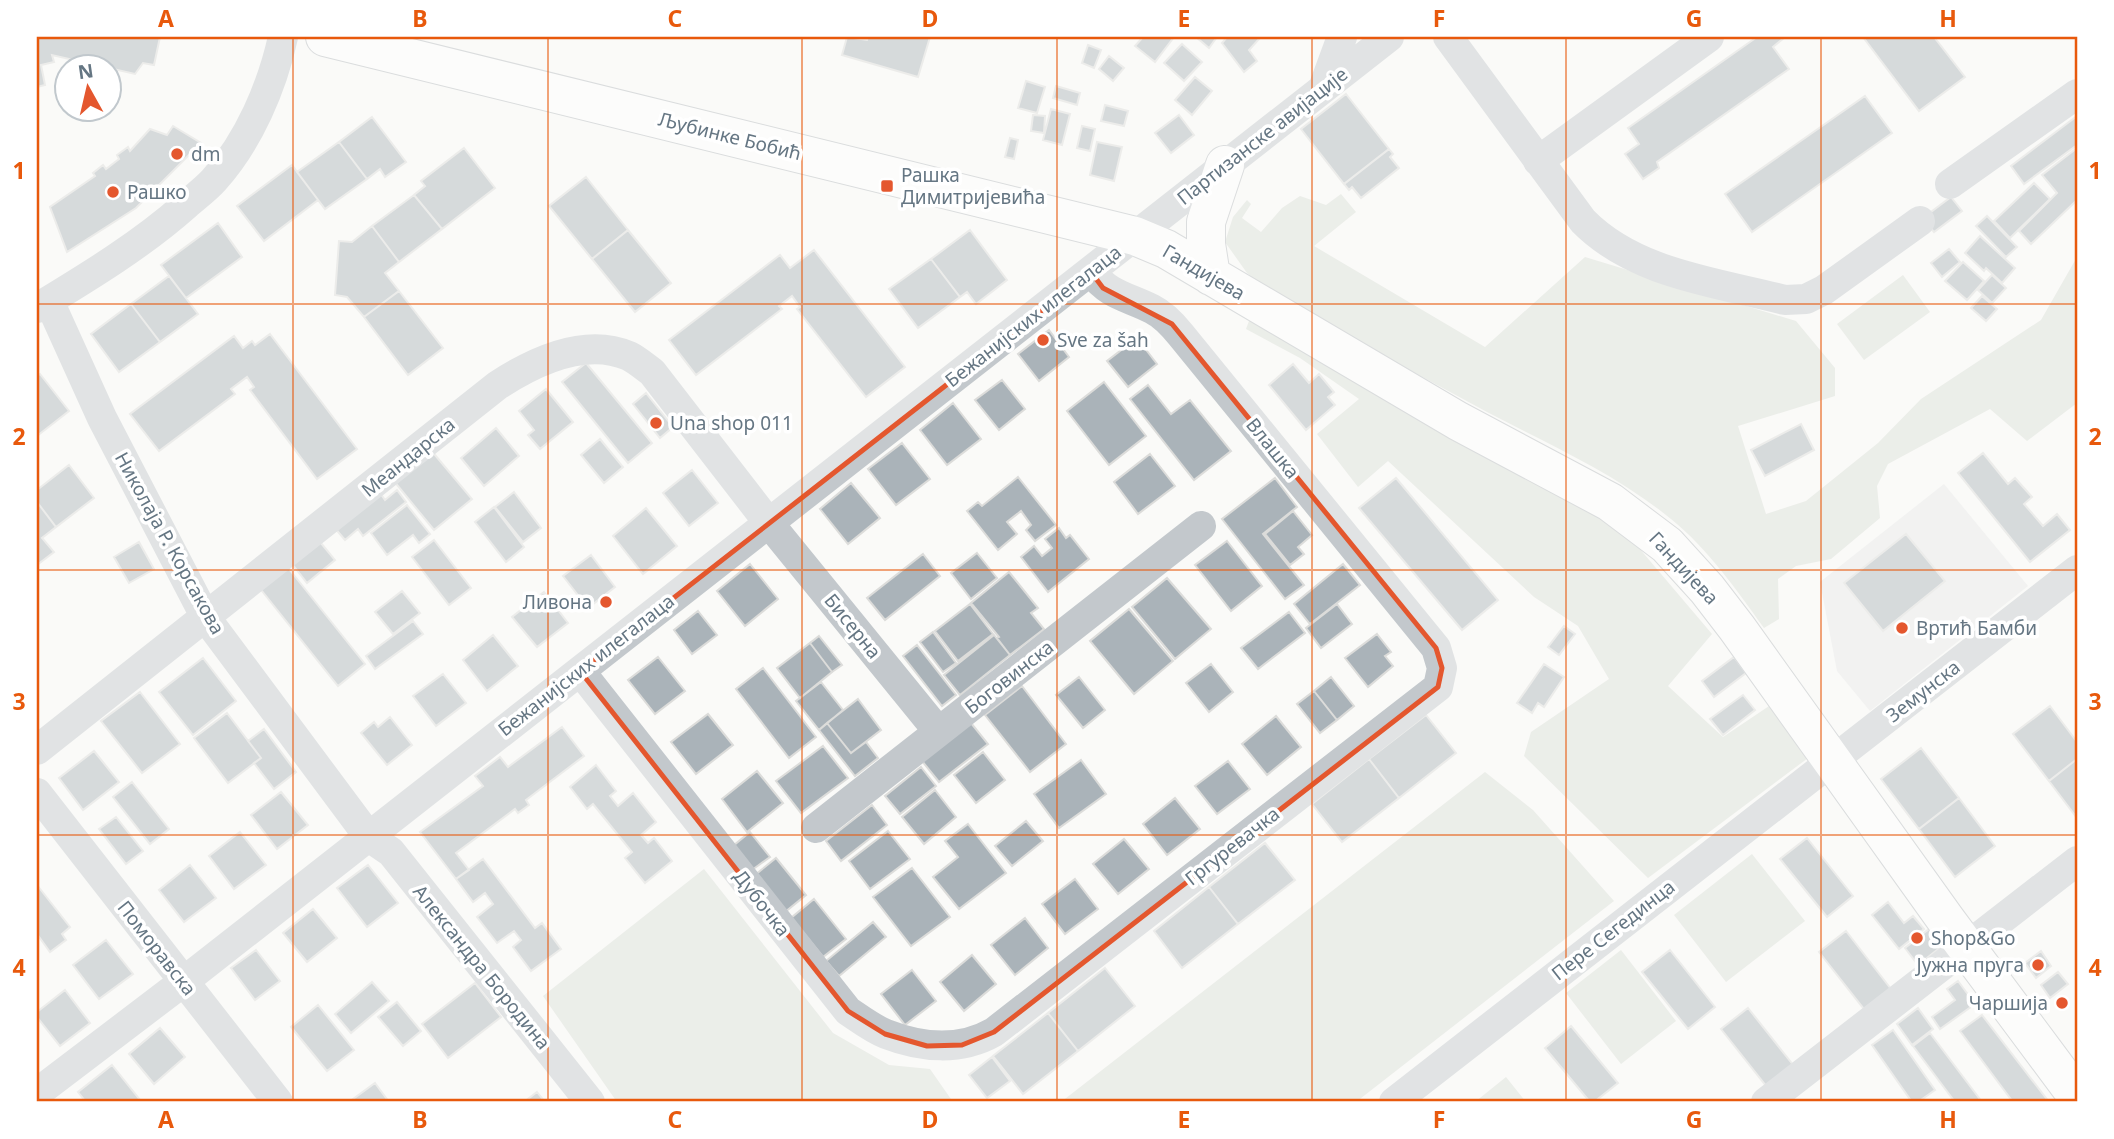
<svg xmlns="http://www.w3.org/2000/svg" width="2114" height="1139" viewBox="0 0 2114 1139" font-family="'Noto Sans',sans-serif">
<style>
.built{fill:#e8e9e9}
.green{fill:#dadfd7}
.building{fill:#aab3b9;stroke:#dcdcda;stroke-width:2}
.lines{fill:none;stroke-linecap:round;stroke-linejoin:round}
.major-casing{stroke:#b5babe;stroke-width:40}
.minor{stroke:#c3c8cc;stroke-width:30}
.major{stroke:#fff;stroke-width:38}
.marked{fill:none;stroke:#e4572e;stroke-width:5;stroke-linejoin:round}
.grid{fill:none;stroke:#e8590c;stroke-width:2;stroke-opacity:0.55}
.poi-dot{fill:#e4572e;stroke:#fff;stroke-width:2.5}
.labels{text-anchor:middle;dominant-baseline:central;stroke-width:7;stroke-linejoin:round;paint-order:stroke}
.street-label{font-size:19px;fill:#657683;stroke:#fff}
.poi-label{font-size:19px;fill:#657683;stroke:#fff;text-anchor:start}
.neatline{fill:none;stroke:#e8590c;stroke-width:2.5}
.grid-label{font-size:23px;text-anchor:middle;font-weight:bold;fill:#e8590c}
</style>
<rect width="100%" height="100%" fill="#fafaf8"/>
<!-- built -->
<path class="built" d="M1944,484L2028,586L1870,711L1837,671L1820,582Z"/>
<!-- green -->
<path class="green" d="M1341,194L1356,212L1314,246L1485,347L1585,257L1796,321L1835,368V396L1738,426L1766,514L1806,501L1878,443L1921,399L2041,320L2077,257V403L2027,441L1990,409L1888,464L1877,486L1880,518L1831,559L1796,566L1778,579L1779,619L1764,628C1736,589 1708,549 1671,519C1615,473 1550,445 1487,412C1416,374 1346,335 1276,297L1247,273L1225,242L1233,217L1247,200L1251,204L1242,218L1261,232L1282,208L1300,196L1326,205Z
M1903,275L1930,312L1864,360L1837,324Z
M1252,313L1577,498L1639,548L1712,634L1668,686L1723,737L1778,700L1808,758L1648,878L1524,756L1531,732L1609,679L1578,626L1534,597L1388,461L1358,487L1317,434L1359,399L1300,358L1246,329Z
M1485,772L1533,810L1614,901L1356,1102H1061Z
M1752,854L1805,921L1726,982L1674,915Z
M704,869L833,1033L889,1065L930,1069L953,1102H617L543,996Z
M1621,950L1676,1021L1621,1064L1566,993Z
M1506,1077L1526,1102H1475Z"/>
<!-- building -->
<path class="building" d="M37,37H160L154,65L143,63L135,74L52,55L54,62L41,65L45,85L37,87Z
M847,37L867,40L868,37H930L918,77L842,55Z
M1143,37H1174L1155,62L1135,46Z
M1196,37H1217L1209,48Z
M1227,37L1260,38L1249,50L1257,61L1244,72L1222,43Z
M1757,37H1785L1773,47L1789,69L1657,162L1659,168L1643,179L1625,154L1639,144L1628,128Z
M1863,37H1934L1965,77L1919,111Z
M1182,44L1202,62L1184,81L1164,63Z
M1088,45L1101,50L1094,68L1082,63Z
M1109,56L1124,68L1113,81L1099,69Z
M1195,77L1212,91L1192,115L1175,100Z
M1026,81L1045,87L1037,113L1018,108Z
M1056,86L1080,93L1077,105L1053,98Z
M1346,94L1389,149L1344,184L1301,129Z
M1865,96L1892,133L1752,232L1725,194Z
M1105,105L1128,111L1124,126L1101,121Z
M1051,109L1070,114L1062,145L1043,140Z
M1033,115L1045,116L1044,133L1031,131Z
M1179,115L1194,135L1171,153L1155,133Z
M2077,116V145L2024,184L2011,166Z
M372,117L406,162L385,177L380,169L367,179L339,142Z
M173,126L201,143L136,208L67,252L50,207L95,176L93,173L103,165L106,169L119,159L117,155L128,147L130,151L150,129L167,135Z
M1082,126L1095,129L1090,151L1077,148Z
M1010,138L1018,140L1014,159L1005,157Z
M339,142L367,179L325,209L297,172Z
M1097,142L1122,147L1114,181L1090,175Z
M464,148L495,188L442,229L414,195L425,186L421,181Z
M2077,148V200L2031,244L2019,231L2057,193L2042,175Z
M1389,149L1393,154L1390,157L1399,168L1361,198L1352,187L1349,190L1344,184Z
M292,165L318,200L264,241L237,206Z
M586,177L628,230L592,259L549,206Z
M2034,183L2050,199L2010,238L1994,221Z
M414,195L442,229L399,262L372,226Z
M1951,197L1962,211L1934,232L1923,218Z
M1987,216L2017,247L2006,257L1976,226Z
M218,223L242,257L186,298L161,265Z
M372,226L399,262L385,273L399,291L364,317L347,297L335,295L339,241L352,242Z
M628,230L671,283L635,312L592,259Z
M970,230L1007,280L976,304L967,292L960,297L931,259Z
M1980,236L2015,268L2002,283L1986,268L1984,271L1965,253Z
M1949,249L1960,262L1942,277L1931,263Z
M814,250L905,367L866,397L797,309L800,307L792,296L779,306L782,309L696,375L669,340L780,255L790,268Z
M931,259L960,297L918,328L889,289Z
M1963,262L1984,281L1967,300L1945,281Z
M1992,275L2006,288L1992,303L1978,290Z
M169,276L198,314L160,342L131,304Z
M399,291L443,348L408,375L364,317Z
M1982,296L1997,309L1986,321L1971,308Z
M131,304L160,342L119,372L91,334Z
M1049,330L1069,357L1039,381L1018,354Z
M270,334L357,449L317,479L250,390L254,387L247,377L231,389L235,394L159,451L130,414L234,336L243,348L252,341L255,345Z
M1137,338L1157,364L1128,387L1107,361Z
M586,363L652,443L628,463L562,382Z
M1293,364L1309,383L1319,374L1334,392L1328,397L1335,405L1306,430L1269,385Z
M40,374L69,411L37,436V376Z
M1002,380L1025,409L999,430L975,400Z
M1104,382L1146,436L1109,465L1067,411Z
M1148,385L1171,414L1190,400L1231,451L1194,480L1130,399Z
M546,389L573,422L540,449L528,435L534,430L519,411Z
M646,393L673,427L660,438L633,404Z
M953,403L981,439L947,465L920,430Z
M1801,424L1814,450L1765,476L1751,450Z
M496,428L519,456L484,486L461,458Z
M600,439L623,467L604,483L581,455Z
M902,443L930,479L896,505L868,469Z
M430,449L472,499L434,530L393,480Z
M1983,453L2008,484L2015,478L2032,497L2024,504L2043,526L2057,514L2070,530L2030,562L1958,473Z
M1150,454L1175,486L1138,514L1114,482Z
M69,465L94,498L56,527L37,502V490Z
M692,470L718,503L689,526L663,493Z
M1018,477L1056,525L1035,541L1026,530L1031,525L1021,511L1007,522L1017,534L998,550L967,511L978,502L982,506Z
M1275,478L1297,507L1263,534L1304,585L1285,599L1222,519Z
M1396,478L1498,600L1462,630L1359,508Z
M851,483L880,518L848,544L820,509Z
M378,490L385,500L397,490L406,502L363,536L358,529L345,540L333,526Z
M514,492L541,528L523,542L495,507Z
M37,502L56,527L42,538L54,552L37,565Z
M407,505L430,534L419,543L413,535L387,555L371,533Z
M494,507L524,547L506,562L475,522Z
M646,508L677,546L643,574L613,536Z
M1293,511L1312,535L1298,547L1304,554L1290,565L1265,534Z
M1059,528L1066,538L1070,535L1089,559L1048,592L1021,557L1034,546L1042,556L1052,548L1045,539Z
M1906,534L1945,581L1883,631L1844,583Z
M316,537L335,560L307,583L289,560Z
M434,540L471,588L449,605L412,557Z
M1227,541L1262,586L1231,611L1195,565Z
M139,542L154,569L129,583L114,557Z
M977,553L997,578L971,599L951,573Z
M923,554L940,576L885,620L867,598Z
M591,555L615,587L588,608L563,576Z
M285,564L365,664L338,686L258,586Z
M750,564L778,599L745,626L717,591Z
M1343,564L1360,585L1310,624L1294,604Z
M1009,572L1038,608L1031,613L1044,629L1010,655L997,638L999,637L971,603Z
M1167,578L1211,629L1175,659L1132,607Z
M402,591L420,613L393,634L375,612Z
M544,592L568,623L537,647L512,617Z
M970,604L993,634L958,661L935,631Z
M1337,604L1352,624L1321,648L1306,628Z
M1129,609L1173,661L1134,694L1090,641Z
M698,611L717,635L692,654L674,630Z
M1289,612L1305,633L1258,669L1241,648Z
M413,621L423,634L375,669L366,656Z
M1564,626L1575,634L1559,655L1548,647Z
M933,632L956,663L943,672L920,642Z
M1377,634L1391,652L1385,656L1393,666L1368,687L1345,658Z
M493,635L518,666L487,691L463,660Z
M994,635L1010,655L960,695L944,675Z
M819,636L842,665L832,672L810,643Z
M810,643L832,672L800,698L777,668Z
M917,645L956,695L942,706L903,656Z
M658,657L685,691L655,714L628,680Z
M1734,657L1746,673L1714,697L1702,681Z
M203,658L236,701L193,735L159,692Z
M1211,664L1233,692L1209,712L1186,683Z
M1544,664L1564,677L1544,707L1538,703L1532,713L1517,703Z
M763,668L816,737L789,758L736,689Z
M443,674L466,703L436,726L413,696Z
M1079,677L1105,710L1083,728L1056,695Z
M1331,677L1354,706L1337,720L1314,691Z
M821,682L843,710L819,730L796,701Z
M1022,686L1066,744L1030,772L985,715Z
M1314,691L1337,720L1320,733L1297,704Z
M140,692L180,744L142,773L101,721Z
M1743,695L1755,710L1723,735L1710,719Z
M858,699L881,730L851,753L827,723Z
M2050,706L2077,742V759L2049,781L2013,734Z
M227,713L261,758L228,783L194,738Z
M708,714L733,745L696,774L671,742Z
M1426,715L1456,753L1399,798L1369,759Z
M1276,716L1301,747L1267,775L1242,744Z
M390,717L412,745L387,765L361,733L374,722L378,727Z
M827,723L851,753L866,742L878,758L855,776L819,730Z
M971,723L988,744L939,782L922,761Z
M562,727L584,756L526,800L529,805L518,813L515,809L456,853L469,870L456,879L420,832L483,786L475,776L500,757L508,767Z
M264,729L296,772L274,789L254,763L261,758L248,741Z
M823,746L848,778L801,813L776,781Z
M1921,748L1959,798L1919,829L1881,779Z
M94,751L119,782L83,810L59,778Z
M983,752L1005,780L976,803L954,775Z
M1369,759L1399,798L1342,842L1312,804Z
M2077,759V818L2049,781Z
M1081,760L1106,794L1059,828L1034,794Z
M1228,761L1250,789L1217,814L1195,786Z
M596,765L616,791L610,796L618,806L633,793L656,822L641,835L648,843L654,838L672,861L645,883L625,858L632,852L593,804L587,809L570,787Z
M921,767L936,786L900,814L885,796Z
M757,771L783,803L747,832L722,799Z
M132,782L169,829L150,844L113,797Z
M935,790L956,817L924,844L902,817Z
M281,792L308,825L277,849L251,815Z
M1175,798L1200,829L1167,855L1143,824Z
M1959,798L1995,846L1955,877L1919,829Z
M872,805L887,825L841,861L826,841Z
M116,817L143,851L126,864L99,829Z
M1026,821L1043,841L1012,866L995,846Z
M968,824L1006,873L959,909L933,877L958,857L945,841Z
M888,831L910,859L870,889L849,861Z
M240,832L266,865L234,889L209,856Z
M750,832L770,857L752,870L733,846Z
M1807,838L1853,896L1827,917L1780,859Z
M1124,839L1149,869L1118,894L1093,864Z
M1265,843L1295,880L1238,924L1209,887Z
M776,858L806,895L785,912L755,875Z
M483,859L535,928L542,923L561,949L531,971L513,947L521,940L514,931L497,943L477,917L493,904L485,893L473,902L456,879Z
M190,865L216,898L184,922L159,890Z
M368,865L398,903L367,927L337,888Z
M912,868L950,917L911,946L873,897Z
M1075,879L1098,909L1065,934L1042,904Z
M37,885L70,927L62,934L66,940L50,952L37,934Z
M1209,887L1238,924L1182,968L1154,931Z
M814,899L846,939L823,957L791,918Z
M1888,902L1904,923L1913,916L1924,929L1899,949L1872,915Z
M313,909L337,938L307,962L283,933Z
M1025,918L1048,948L1015,975L991,945Z
M873,922L886,937L839,976L826,961Z
M1929,929L1942,946L1918,965L1905,948Z
M1846,931L1891,989L1864,1009L1819,952Z
M106,940L133,974L99,999L73,965Z
M256,950L280,981L255,1000L231,968Z
M1670,950L1715,1007L1688,1029L1642,972Z
M2041,951L2051,966L2036,978L2025,963Z
M972,955L996,984L964,1011L940,982Z
M1105,968L1135,1006L1078,1051L1048,1013Z
M912,970L936,1001L905,1025L881,994Z
M2058,972L2068,984L2050,998L2041,985Z
M1958,981L1975,1004L1940,1029L1932,1017L1955,1000L1947,989Z
M372,982L389,1001L351,1033L335,1014Z
M475,983L501,1017L448,1058L422,1024Z
M65,990L90,1023L60,1046L37,1017V1012Z
M397,1002L421,1031L403,1046L378,1017Z
M318,1005L354,1050L327,1071L291,1027Z
M1748,1008L1794,1066L1767,1087L1721,1029Z
M1918,1008L1933,1029L1912,1045L1897,1024Z
M1048,1013L1078,1051L1023,1094L993,1056Z
M1982,1015L2049,1102H2013L1960,1031Z
M1571,1026L1618,1083L1594,1102H1590L1545,1048Z
M160,1028L185,1057L154,1084L129,1054Z
M1893,1030L1935,1090L1918,1102H1912L1872,1045Z
M1930,1033L1982,1102H1955L1913,1046Z
M992,1057L1010,1081L987,1098L969,1075Z
M112,1065L140,1100L138,1102H86L78,1092Z
M375,1083L389,1102H349Z
M537,1092L545,1102H524Z"/>
<g class="lines">
<defs>
<path id="major" d="M325,37L1135,236L1166,249L1458,421L1610,502L1667,545L1707,589L1737,628L1946,920L2077,1096
M1211,276L1206,244V222L1225,165"/>
</defs>
<!-- major casing -->
<use href="#major" class="major-casing"/>
<!-- minor -->
<path class="minor" d="M1448,37L1583,221C1635,274 1716,282 1785,300L1806,299L1824,290L1920,221
M1324,86L1342,37
M1538,161L1709,37
M1950,184L2077,94
M49,301L102,418L206,618L369,837L391,852L590,1102
M37,308C88,277 141,245 186,205C195,197 206,189 214,180C249,141 272,87 283,37
M580,671L848,1011C860,1019 873,1029 886,1034C922,1048 961,1051 994,1032L1438,687L1442,668L1436,648L1181,335C1173,325 1164,315 1152,309C1126,296 1110,296 1091,272
M37,750L498,385C535,361 585,337 629,356C637,360 645,367 652,372L768,522L938,731
M37,793L278,1102
M816,828L1201,526
M37,1093L183,982L1389,37
M1394,1102L2077,570
M1766,1102L2077,861"/>
<!-- major -->
<use href="#major" class="major"/>
</g>
<!-- marked area -->
<path d="M0 0H2114V1139H0ZM1091,272L1103,288L1172,324L1436,648L1442,668L1438,687L994,1032L962,1045L927,1046L885,1034L848,1011L580,671Z" fill="#fafaf8" fill-opacity=".55" fill-rule="evenodd"/>
<path class="marked" d="M1091,272L1103,288L1172,324L1436,648L1442,668L1438,687L994,1032L962,1045L927,1046L885,1034L848,1011L580,671Z"/>
<!-- grid -->
<path class="grid" d="M293,37V1102M548,37V1102M802,37V1102M1057,37V1102M1312,37V1102M1566,37V1102M1821,37V1102M37,304H2077M37,570H2077M37,835H2077"/>
<!-- markers -->
<g class="poi-dot">
<circle cx="177" cy="154" r="7"/>
<rect x="880" y="179" width="14" height="14" rx="3.5"/>
<circle cx="113" cy="192" r="7"/>
<circle cx="1043" cy="340" r="7"/>
<circle cx="656" cy="423" r="7"/>
<circle cx="606" cy="602" r="7"/>
<circle cx="1902" cy="628" r="7"/>
<circle cx="1917" cy="938" r="7"/>
<circle cx="2038" cy="965" r="7"/>
<circle cx="2062" cy="1003" r="7"/>
</g>
<g class="labels">
<!-- street labels -->
<g class="street-label">
<text transform="translate(730 136) rotate(14)">Љубинке Бобић</text>
<text transform="translate(1262 136) rotate(-38)">Партизанске авијације</text>
<text transform="translate(1204 272) rotate(30)">Гандијева</text>
<text transform="translate(1033 316) rotate(-38)">Бежанијских илегалаца</text>
<text transform="translate(1273 448) rotate(51)">Влашка</text>
<text transform="translate(408 457) rotate(-39)">Меандарска</text>
<text transform="translate(170 543) rotate(61)">Николаја Р. Корсакова</text>
<text transform="translate(1684 568) rotate(47)">Гандијева</text>
<text transform="translate(853 626) rotate(51)">Бисерна</text>
<text transform="translate(586 665) rotate(-38)">Бежанијских илегалаца</text>
<text transform="translate(1009 677) rotate(-38)">Боговинска</text>
<text transform="translate(1923 691) rotate(-38)">Земунска</text>
<text transform="translate(1232 846) rotate(-38)">Гргуревачка</text>
<text transform="translate(762 903) rotate(52)">Дубочка</text>
<text transform="translate(1613 930) rotate(-38)">Пере Сегединца</text>
<text transform="translate(157 948) rotate(52)">Поморавска</text>
<text transform="translate(482 967) rotate(51)">Александра Бородина</text>
</g>
<!-- poi labels -->
<g class="poi-label">
<text x="191" y="154">dm</text>
<text x="901" y="175">Рашка<tspan x="901" dy="22">Димитријевића</tspan></text>
<text x="127" y="192">Рашко</text>
<text x="1057" y="340">Sve za šah</text>
<text x="670" y="423">Una shop 011</text>
<text x="592" y="602" text-anchor="end">Ливона</text>
<text x="1916" y="628">Вртић Бамби</text>
<text x="1931" y="938">Shop&amp;Go</text>
<text x="2024" y="965" text-anchor="end">Јужна пруга</text>
<text x="2048" y="1003" text-anchor="end">Чаршија</text>
</g>
</g>
<!-- border -->
<rect width="2114" height="1139" fill="none" stroke="#ffffff" stroke-width="77"/>
<!-- north arrow -->
<g transform="translate(88 88) rotate(352)"><circle r="33" fill="#ffffff" stroke="#c1c8cd" stroke-width="2"/>
<path d="M0-5L12 26L0 18L-12 26Z" fill="#e4572e"/>
<text y="-10" font-size="19" font-weight="bold" text-anchor="middle" fill="#657683">N</text>
</g>
<rect x="38" y="38" width="2038" height="1062" class="neatline"/>
<g class="grid-label">
<text x="166" y="27">A</text>
<text x="420" y="27">B</text>
<text x="675" y="27">C</text>
<text x="930" y="27">D</text>
<text x="1184" y="27">E</text>
<text x="1439" y="27">F</text>
<text x="1694" y="27">G</text>
<text x="1948" y="27">H</text>
<text x="19" y="179">1</text>
<text x="2095" y="179">1</text>
<text x="19" y="445">2</text>
<text x="2095" y="445">2</text>
<text x="19" y="710">3</text>
<text x="2095" y="710">3</text>
<text x="19" y="976">4</text>
<text x="2095" y="976">4</text>
<text x="166" y="1128">A</text>
<text x="420" y="1128">B</text>
<text x="675" y="1128">C</text>
<text x="930" y="1128">D</text>
<text x="1184" y="1128">E</text>
<text x="1439" y="1128">F</text>
<text x="1694" y="1128">G</text>
<text x="1948" y="1128">H</text>
</g>
</svg>
